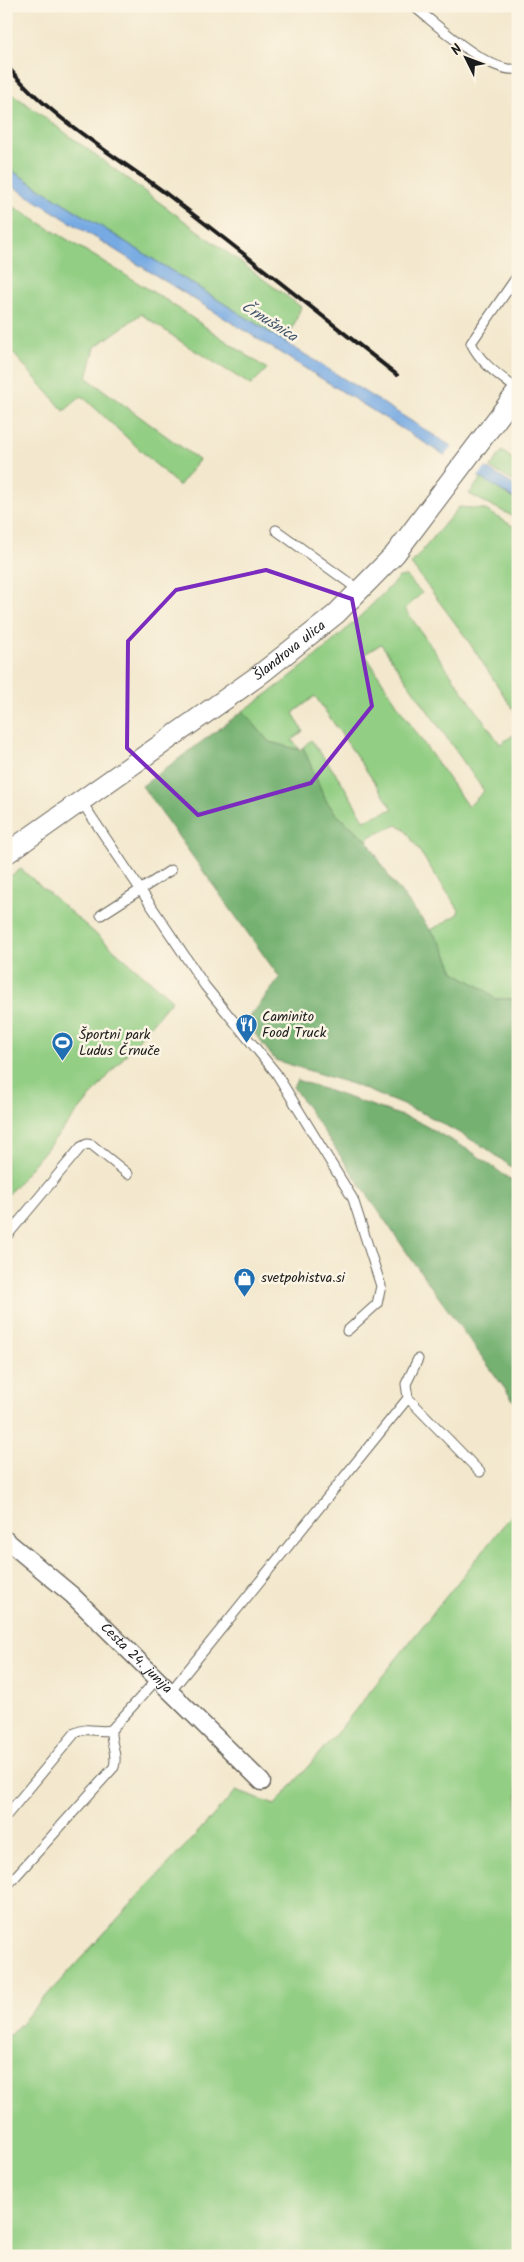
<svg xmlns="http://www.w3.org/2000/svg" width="524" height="2262" viewBox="0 0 524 2262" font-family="Kalam,sans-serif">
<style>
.green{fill:#92ce83;stroke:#577550;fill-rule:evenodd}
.forest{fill:#75b171;stroke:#486646}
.water{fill:#77aae3;stroke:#4a6380}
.pier{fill:#f3e8cd}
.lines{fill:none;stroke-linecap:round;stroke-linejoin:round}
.service-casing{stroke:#67635a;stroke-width:11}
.minor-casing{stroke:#67635a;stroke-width:19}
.tertiary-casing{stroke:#67635a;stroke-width:22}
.service{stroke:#fff;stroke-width:9}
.minor{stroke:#fff;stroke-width:16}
.tertiary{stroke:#fff;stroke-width:20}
.rail{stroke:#1c1c1c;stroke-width:4}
.marked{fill:none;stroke:#7b2cbf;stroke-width:4;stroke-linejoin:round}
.labels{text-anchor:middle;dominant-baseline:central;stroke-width:5;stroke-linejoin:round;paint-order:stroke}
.street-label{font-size:14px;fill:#1c1c1c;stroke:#fcf5e5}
.poi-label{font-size:14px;fill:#1c1c1c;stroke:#fcf5e5;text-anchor:start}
.water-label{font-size:15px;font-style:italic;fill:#40556c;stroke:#fcf5e5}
</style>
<rect width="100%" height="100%" fill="#fcf5e5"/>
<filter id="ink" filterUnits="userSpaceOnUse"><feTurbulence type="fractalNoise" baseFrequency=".02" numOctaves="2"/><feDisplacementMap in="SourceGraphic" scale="10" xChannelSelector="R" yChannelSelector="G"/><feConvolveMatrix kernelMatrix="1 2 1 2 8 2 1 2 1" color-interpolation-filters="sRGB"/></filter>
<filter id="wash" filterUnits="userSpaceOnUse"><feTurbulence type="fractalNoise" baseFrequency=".0096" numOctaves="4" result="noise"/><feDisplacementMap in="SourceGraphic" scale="20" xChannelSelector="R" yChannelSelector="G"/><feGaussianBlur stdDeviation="1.12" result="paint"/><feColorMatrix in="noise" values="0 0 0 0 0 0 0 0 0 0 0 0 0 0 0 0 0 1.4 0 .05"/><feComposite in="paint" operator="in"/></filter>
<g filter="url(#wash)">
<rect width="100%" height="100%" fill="#f3e8cd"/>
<!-- green -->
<path class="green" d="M6,89L301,307L287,343L6,167Z
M6,202L166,300L267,369L251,385L186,345L141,314L95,347L87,378L199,460L179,486L82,396L64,411L6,345Z
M502,451L518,463V484L490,468Z
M482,477L518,502V519L469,494Z
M459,507L484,509L518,529V717L467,639L411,564Z
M406,576L422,593L405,609L500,744L518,732V999H495L484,989L454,972L443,946L431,930L457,915L459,910L404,828L397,825L369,837L367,840L336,814L325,799L303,747L311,740L341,781L364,820L393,809L315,696L293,713L303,731L292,740L300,750L269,742L243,711C301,672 351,628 399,577ZM381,644L484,791L468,807L402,712L365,654Z
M21,869L172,1000L6,1197V879Z
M518,1507V2256H6V2035H10L236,1791L275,1805L340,1729Z"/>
<!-- forest -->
<path class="forest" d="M243,711L269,742L300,750L303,747L325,799L336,814L367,840L391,880L443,946L454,972L484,989L495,999H518V1172L486,1148L427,1115L352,1084L275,1060L246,1022L280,978L142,786Z
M297,1080L417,1121L472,1152L518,1185V1407L417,1267L293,1087Z"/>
<!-- water -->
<path class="water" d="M6,167L518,488V501L6,182Z"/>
<!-- pier -->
<path class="pier" d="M453,444L487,466L477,478L444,457Z"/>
</g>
<g filter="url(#ink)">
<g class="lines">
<defs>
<path id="service" d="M413,6C437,24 488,74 518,69
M518,275L471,343C482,365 499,375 518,390
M276,530L359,590
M81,801L205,986L276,1073L353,1199L381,1286L377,1304L347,1331
M101,915L171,870
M6,1237L81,1147L87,1144L92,1145L128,1174
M418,1359L406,1384L408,1398L480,1472
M171,1691L408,1398
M6,1816L75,1733C88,1726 97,1733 111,1730L158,1678
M6,1887L114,1767C118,1753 110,1744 111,1730"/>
<g id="minor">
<path id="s1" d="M6,1540L72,1595L262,1782"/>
</g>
<g id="tertiary">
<path id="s2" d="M6,854L258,676L336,614L395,554L518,391"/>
</g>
</defs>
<!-- service casing -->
<use href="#service" class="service-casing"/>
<!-- minor casing -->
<use href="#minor" class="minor-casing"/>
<!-- tertiary casing -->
<use href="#tertiary" class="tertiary-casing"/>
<!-- service -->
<use href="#service" class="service"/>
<!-- minor -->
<use href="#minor" class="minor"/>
<!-- tertiary -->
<use href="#tertiary" class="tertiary"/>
<!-- rail -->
<path class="rail" d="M6,65C50,118 113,154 168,195C245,254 321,315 397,375"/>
</g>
</g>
<!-- marked area -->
<path class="marked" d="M266,570L352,599L372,706L311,783L198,815L127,748L128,641L176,590Z"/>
<!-- icons -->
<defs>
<symbol id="restaurant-pin" viewBox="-11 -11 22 30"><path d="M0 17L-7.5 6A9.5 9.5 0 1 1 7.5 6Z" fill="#1f6fb2" stroke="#fcf5e5"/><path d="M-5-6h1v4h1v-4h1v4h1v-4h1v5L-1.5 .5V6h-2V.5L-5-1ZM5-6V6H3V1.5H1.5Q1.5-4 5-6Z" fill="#fff"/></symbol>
<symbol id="stadium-pin" viewBox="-11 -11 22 30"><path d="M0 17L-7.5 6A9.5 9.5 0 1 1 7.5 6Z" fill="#1f6fb2" stroke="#fcf5e5"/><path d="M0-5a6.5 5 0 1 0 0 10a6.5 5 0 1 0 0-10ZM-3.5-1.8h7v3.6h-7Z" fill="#fff"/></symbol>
<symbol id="shop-pin" viewBox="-11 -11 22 30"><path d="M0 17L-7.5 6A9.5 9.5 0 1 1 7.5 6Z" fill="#1f6fb2" stroke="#fcf5e5"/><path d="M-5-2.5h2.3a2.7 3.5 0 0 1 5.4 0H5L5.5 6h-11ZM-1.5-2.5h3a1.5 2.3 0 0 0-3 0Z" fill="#fff"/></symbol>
</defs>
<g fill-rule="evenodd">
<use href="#restaurant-pin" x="234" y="1012" width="25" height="34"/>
<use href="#stadium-pin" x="50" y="1030" width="25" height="34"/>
<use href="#shop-pin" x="232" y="1266" width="25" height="34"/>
</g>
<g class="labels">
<!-- street labels -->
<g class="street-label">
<text stroke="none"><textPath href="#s2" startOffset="349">Šlandrova ulica</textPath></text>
<text stroke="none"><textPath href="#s1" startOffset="176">Cesta 24. junija</textPath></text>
</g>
<!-- poi labels -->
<g class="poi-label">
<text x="262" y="1017">Caminito<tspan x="262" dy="16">Food Truck</tspan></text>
<text x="79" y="1035">Športni park<tspan x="79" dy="16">Ludus Črnuče</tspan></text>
<text x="261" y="1278">svetpohistva.si</text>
</g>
<!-- water labels -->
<g class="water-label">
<text transform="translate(269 322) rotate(32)">Črnušnica</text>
</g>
</g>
<!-- margin -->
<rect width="524" height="2262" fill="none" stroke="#fcf5e5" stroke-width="25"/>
<!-- north arrow -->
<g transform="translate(466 58) rotate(312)" stroke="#fcf5e5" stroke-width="4" paint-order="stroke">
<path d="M0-4L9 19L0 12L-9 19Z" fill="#1c1c1c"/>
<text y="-8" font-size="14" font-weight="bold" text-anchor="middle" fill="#1c1c1c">N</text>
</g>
</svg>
